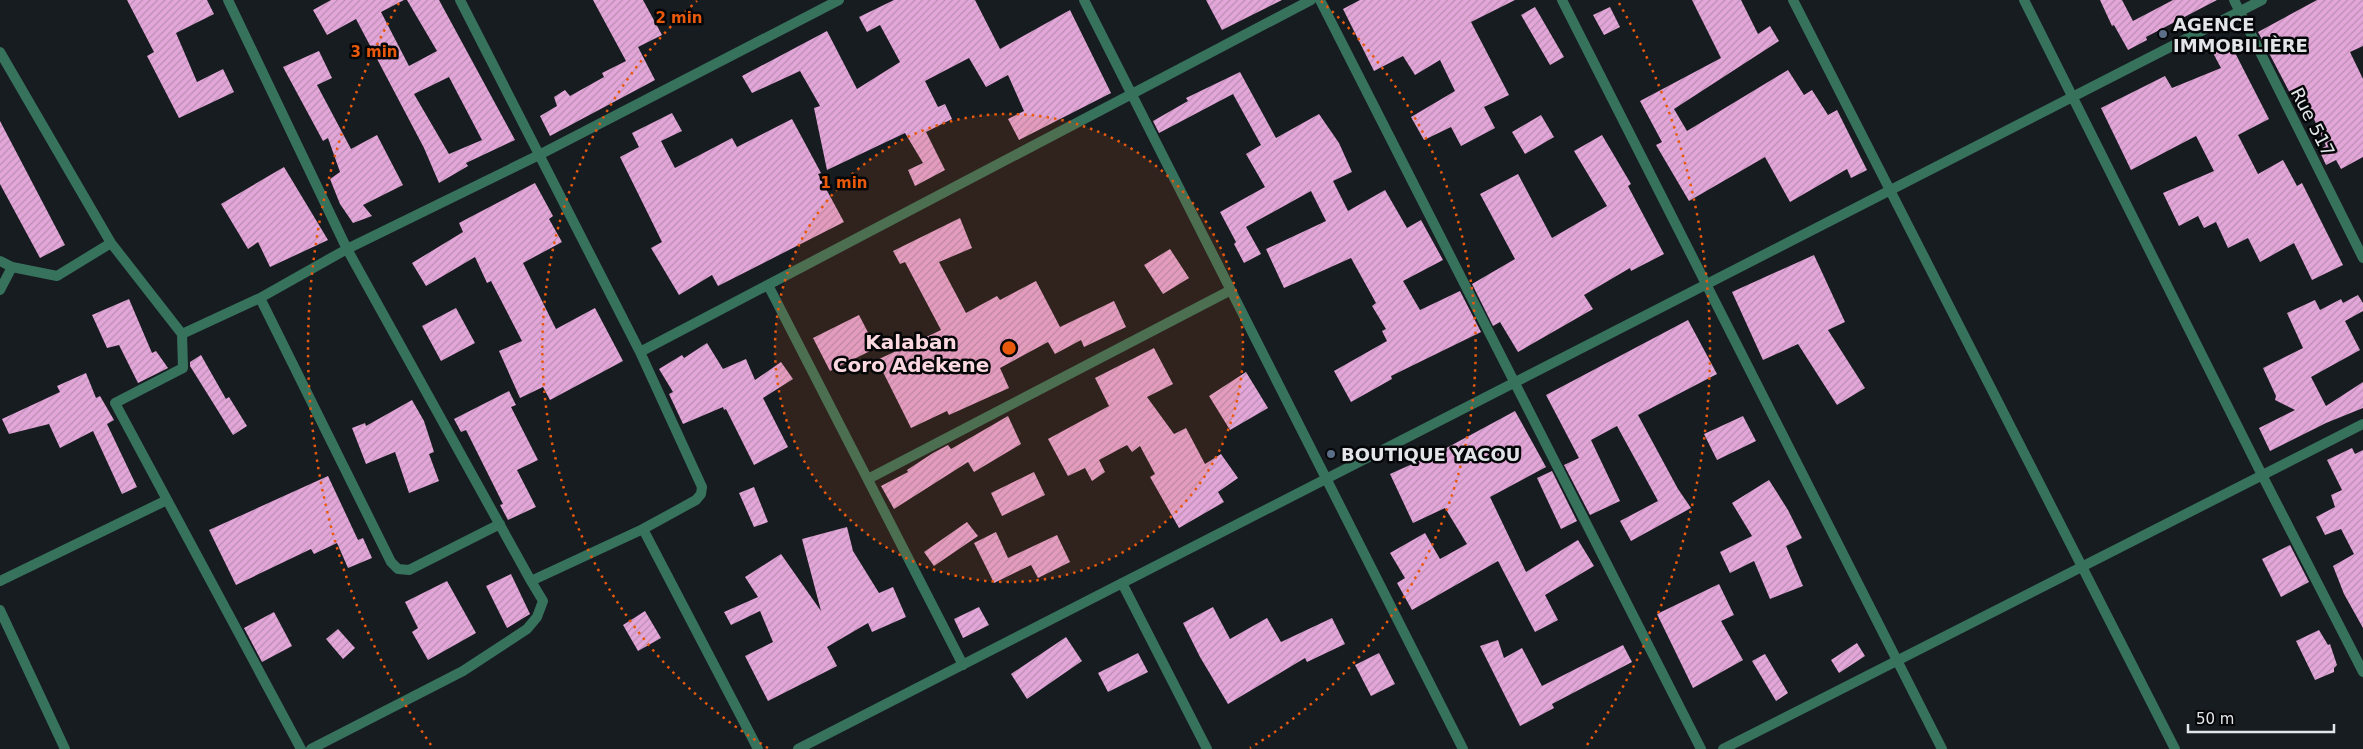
<svg xmlns="http://www.w3.org/2000/svg" width="2363" height="749" viewBox="0 0 2363 749" font-family="'DejaVu Sans',sans-serif">
<style>
.building{fill:url(#building-hatch);fill-rule:evenodd}
.lines{fill:none;stroke-linecap:round;stroke-linejoin:round}
.minor{stroke:#37725d;stroke-width:10}
.ring{fill:none;stroke:#e8590c;stroke-width:2.5;stroke-dasharray:2.5 5}
.service-dot{fill:#5c6f8a;stroke:#050608;stroke-width:2}
.labels{text-anchor:middle;dominant-baseline:central;stroke-width:5;stroke-linejoin:round;paint-order:stroke}
.poi-label{font-size:18px;font-weight:bold;fill:#e2e6e9;stroke:#050608;text-anchor:start}
.street-label{font-size:18px;fill:#e2e6e9;stroke:#050608}
.quarter-label{font-size:20px;font-weight:bold;fill:#fcd9e1;stroke:#050608}
.centre{fill:#e8590c;stroke:#050608;stroke-width:2.5}
.ring-label{font-size:15px;text-anchor:middle;font-weight:bold;fill:#e8590c;stroke:#050608;stroke-width:5;stroke-linejoin:round;paint-order:stroke}
</style>
<defs>
<pattern id="building-hatch" width="6" height="6" patternUnits="userSpaceOnUse" patternTransform="scale(1.25)"><rect width="6" height="6" fill="#e3a6d8"/><path d="M-1 1l2-2M0 6l6-6M5 7l2-2" fill="none" stroke="#bb8eb4"/></pattern>
</defs>
<rect width="100%" height="100%" fill="#171c21"/>
<!-- building -->
<path class="building" d="M127,0H207L214,14L176,33L197,82L223,69L234,92L179,118L147,56L154,52Z
M331,0H404L381,12L409,66L437,51L407,0H439L515,140L466,163L468,166L439,183L424,148L356,19L327,35L313,10ZM449,77L482,140L449,154L414,94Z
M593,0H643L662,35L638,47L655,80L550,136L540,116L557,106L554,97L565,90L570,96L604,77L602,73L626,61Z
M894,0H975L1000,49L1070,10L1111,93L1019,140L1008,119L1024,111L1008,75L986,87L969,58L925,81L938,107L945,104L952,119L926,132L945,170L915,186L908,170L923,163L905,133L827,170L814,108L820,106L800,71L752,93L742,76L827,31L857,89L900,62L880,25L867,32L859,17Z
M1206,0H1282L1222,30Z
M1360,0H1515L1471,22L1509,95L1484,107L1495,128L1461,146L1451,127L1424,140L1411,117L1455,91L1440,60L1415,75L1403,56L1374,71L1343,9Z
M1692,0H1741L1758,34L1770,26L1779,41L1674,109L1687,131L1788,70L1804,95L1812,90L1828,115L1837,110L1867,170L1851,178L1847,169L1790,202L1765,157L1689,201L1656,145L1662,142L1640,101L1721,58Z
M2100,0H2122L2133,21L2173,0H2217L2146,37L2147,40L2128,50L2114,25L2112,26Z
M2317,0H2363V46L2350,52L2363,79V157L2341,169L2336,160L2326,165L2319,150L2326,146L2310,110L2304,113L2294,96L2292,97L2258,32Z
M1535,7L1564,57L1550,65L1521,15Z
M1610,7L1620,27L1604,35L1593,15Z
M2230,43L2269,119L2238,135L2258,174L2283,160L2297,186L2302,183L2343,265L2312,280L2294,243L2260,262L2248,238L2228,248L2216,222L2204,228L2198,216L2179,226L2163,193L2214,171L2196,136L2131,170L2101,108L2165,76L2172,88L2221,68L2213,53Z
M319,51L332,78L317,85L351,149L377,135L403,185L363,205L372,216L353,223L340,204L330,179L340,172L328,138L323,141L283,67Z
M1240,72L1276,138L1319,114L1339,143L1352,172L1333,181L1348,211L1385,190L1407,228L1421,220L1443,260L1403,281L1420,310L1460,291L1481,332L1391,376L1392,379L1351,402L1334,371L1387,341L1382,331L1386,329L1372,306L1376,303L1351,258L1284,288L1266,249L1326,221L1311,191L1246,227L1261,254L1244,263L1234,244L1236,242L1220,212L1265,187L1246,154L1261,145L1233,94L1159,133L1153,121L1188,101L1186,98Z
M672,113L682,131L661,141L675,168L732,138L737,147L792,119L821,173L818,174L844,222L718,286L712,275L679,295L651,248L662,242L620,157L639,147L632,133Z
M1541,115L1554,137L1525,154L1512,132Z
M0,121L65,245L40,258L0,184Z
M1602,135L1631,184L1628,186L1664,254L1631,271L1630,268L1584,295L1593,309L1518,352L1500,322L1493,326L1472,284L1515,259L1480,194L1518,174L1552,238L1607,206L1574,151Z
M284,167L328,240L270,267L258,242L248,249L221,204Z
M535,183L553,216L549,219L562,242L523,263L556,329L595,308L623,361L550,400L543,387L520,398L499,351L522,341L491,281L487,283L475,257L426,286L412,263L463,232L459,223Z
M960,218L972,248L939,262L966,313L997,296L1000,300L1036,281L1060,327L1114,301L1126,327L1084,347L1081,340L1055,354L1048,342L1000,368L1009,388L949,415L947,411L911,428L877,360L941,330L905,262L900,264L893,251Z
M1170,249L1189,278L1163,294L1144,265Z
M1814,255L1845,322L1828,330L1865,388L1837,405L1798,344L1763,360L1732,292Z
M2358,295L2363,303V311L2345,321L2360,350L2311,377L2326,406L2363,382V408L2326,423L2270,451L2259,428L2295,410L2275,400L2276,396L2263,368L2303,348L2287,313L2315,300L2320,310L2341,299L2343,303Z
M129,299L152,353L156,351L168,368L138,383L119,345L107,348L92,315Z
M456,308L475,343L441,361L422,326Z
M859,315L876,348L830,371L813,338Z
M1688,320L1717,374L1638,415L1678,489L1691,508L1631,541L1620,521L1658,501L1617,426L1591,440L1620,501L1590,515L1564,465L1579,458L1546,395Z
M707,343L723,369L746,359L755,380L781,362L793,379L763,398L788,447L754,465L726,409L724,410L723,407L683,424L669,394L673,392L659,369L682,355L684,358Z
M1154,348L1173,384L1147,397L1174,434L1186,428L1205,464L1221,454L1238,478L1218,492L1224,502L1179,528L1150,477L1155,474L1140,446L1132,452L1127,445L1099,460L1105,472L1092,481L1085,468L1068,476L1048,439L1109,406L1095,378Z
M201,355L226,399L215,406L190,366V362Z
M1246,372L1268,408L1230,430L1209,396Z
M86,373L96,398L100,396L114,420L107,424L137,487L122,494L93,431L60,448L49,424L9,434L2,419L60,392L57,386Z
M509,391L516,405L511,407L538,460L517,470L536,507L508,520L500,505L503,504L466,430L461,432L454,419Z
M229,397L247,426L233,435L215,406Z
M412,400L424,421L434,452L429,454L439,481L409,493L395,452L366,464L352,428L365,423L366,426Z
M1515,411L1546,467L1490,497L1526,572L1578,540L1594,566L1545,595L1558,620L1535,632L1498,561L1412,610L1397,583L1405,578L1390,553L1425,533L1440,559L1467,544L1445,508L1413,523L1390,474L1439,452Z
M1008,416L1021,444L974,472L968,462L894,509L881,486L908,472L907,470L933,453L948,445L951,449Z
M1743,416L1756,441L1717,460L1704,434Z
M2352,448L2355,454L2363,450V628L2344,594L2333,566L2354,554L2341,529L2325,535L2316,517L2335,507L2331,495L2342,490L2327,460Z
M1552,471L1577,521L1561,529L1537,478Z
M1034,472L1045,495L1002,516L991,493Z
M328,476L358,540L363,538L372,558L348,568L337,543L314,554L311,549L236,585L209,530Z
M1769,480L1788,510L1802,538L1786,546L1803,586L1770,599L1754,561L1730,573L1720,552L1752,536L1732,503Z
M754,487L768,522L754,527L739,493Z
M967,522L978,536L934,566L924,552Z
M847,527L853,551L879,593L893,587L906,617L872,632L868,623L827,647L837,666L768,701L745,656L773,642L760,611L731,625L724,612L758,597L745,577L781,554L821,611L802,539Z
M996,532L1008,558L1057,535L1070,562L1038,578L1031,565L994,583L974,543Z
M2290,545L2309,582L2281,597L2262,559Z
M511,574L530,614L507,628L486,586Z
M447,581L476,633L428,660L412,632L418,628L405,602Z
M1719,584L1734,615L1721,621L1743,660L1693,688L1657,614Z
M979,607L989,625L963,638L954,619Z
M1213,607L1230,639L1267,618L1281,642L1332,618L1345,644L1307,662L1305,658L1228,704L1200,657L1183,623Z
M645,611L661,638L638,651L623,625Z
M274,612L292,646L262,662L244,628Z
M338,629L355,648L343,659L326,639Z
M2319,630L2328,645L2330,644L2337,665L2334,668V672L2315,680L2296,641Z
M1066,637L1082,661L1027,699L1011,674Z
M1498,640L1504,658L1522,648L1542,686L1623,645L1632,662L1552,704L1554,708L1520,726L1480,646Z
M1857,643L1865,656L1839,673L1831,660Z
M1138,653L1148,672L1108,692L1098,673Z
M1379,653L1395,684L1371,696L1355,665Z
M1765,654L1788,693L1776,701L1752,661Z"/>
<g class="lines">
<!-- minor -->
<path class="minor" d="M228,0L347,249L531,581L643,529L696,500L701,494L702,487L640,352L460,0
M1084,0L1463,749
M1320,0L1701,749
M1562,0L1942,749
M1793,0L2175,749
M2024,0L2262,475L2363,672
M2234,0L2363,258
M0,52L111,243L182,334L183,368L115,403L301,749
M0,261L12,267L57,276L111,243
M768,285L963,665
M0,290L12,267
M260,298L391,562L398,569L409,570L500,524
M182,334L260,298L347,249L539,155L839,0
M640,352L1311,0
M868,479L1231,290
M643,529L758,749
M0,581L167,500
M1122,583L1207,749
M0,610L65,749
M311,749L463,671L527,629L537,617L543,601L531,581
M798,749L2262,0
M1723,749L2363,424"/>
</g>
<!-- distance rings -->
<circle cx="1009" cy="348" r="234" fill="#e8590c" fill-opacity=".12"/>
<g class="ring">
<circle cx="1009" cy="348" r="234"/>
<path d="M768 748A467 467 0 0 1 697 1M1321 1A467 467 0 0 1 1250 748"/>
<path d="M431 745A701 701 0 0 1 399 3M1619 3A701 701 0 0 1 1587 745"/>
</g>
<!-- markers -->
<g class="service-dot">
<circle cx="2163" cy="34" r="5"/>
<circle cx="1331" cy="454" r="5"/>
</g>
<g class="labels">
<!-- poi labels -->
<g class="poi-label">
<text x="2173" y="24">AGENCE<tspan x="2173" dy="21">IMMOBILIÈRE</tspan></text>
<text x="1341" y="454">BOUTIQUE YACOU</text>
</g>
<!-- street labels -->
<g class="street-label">
<text transform="translate(2313 122) rotate(63)">Rue 517</text>
</g>
<!-- quarter labels -->
<g class="quarter-label">
<text x="911" y="342">Kalaban<tspan x="911" dy="23">Coro Adekene</tspan></text>
</g>
</g>
<circle cx="1009" cy="348" r="8" class="centre"/>
<g class="ring-label">
<text x="679" y="23">2 min</text>
<text x="374" y="57">3 min</text>
<text x="844" y="188">1 min</text>
</g>
<!-- scale -->
<path d="M2188 724v8h146v-8" fill="none" stroke="#e2e6e9" stroke-width="2.5"/>
<text x="2196" y="724" font-size="15" fill="#e2e6e9" stroke="#050608" stroke-width="4" paint-order="stroke">50 m</text>
</svg>
